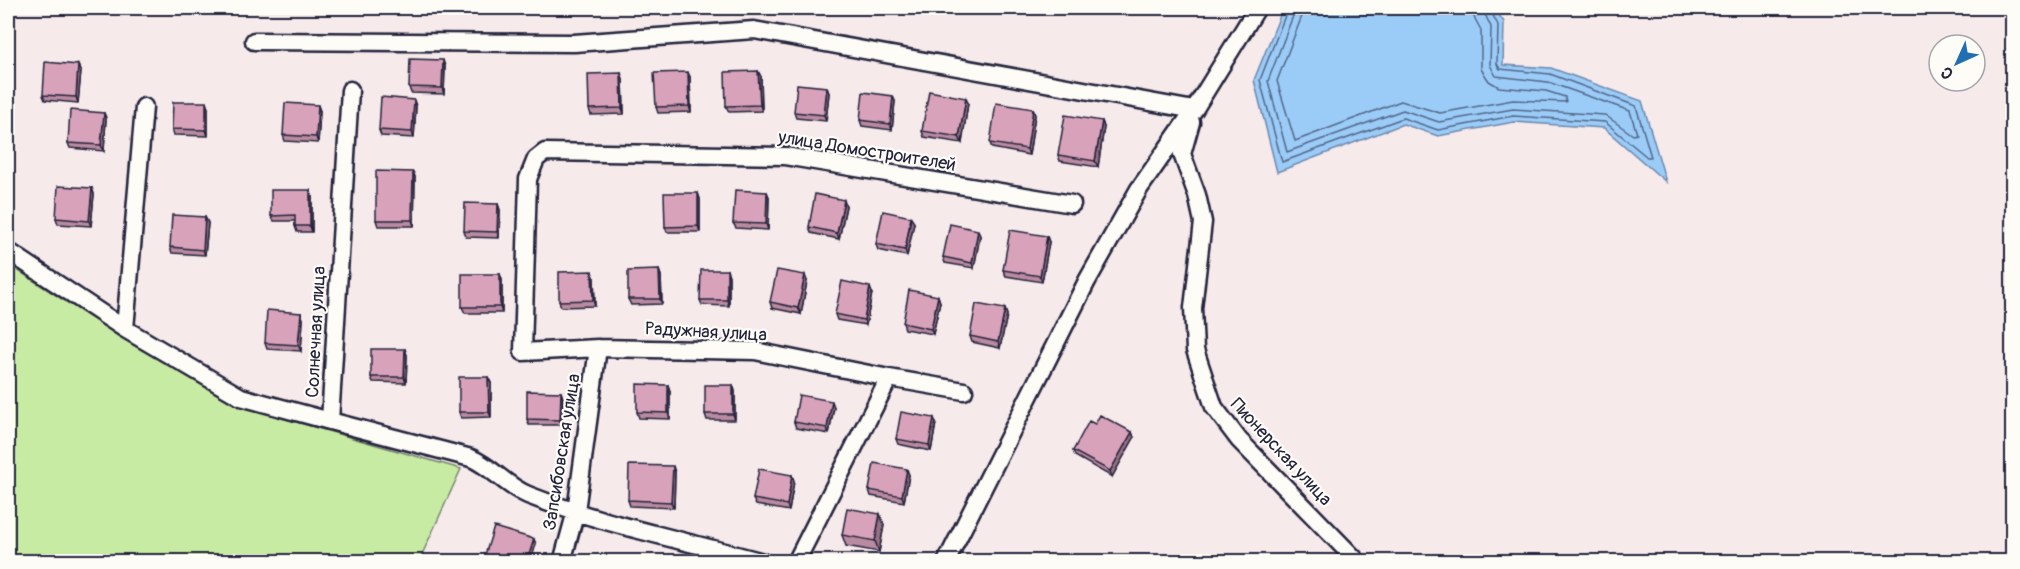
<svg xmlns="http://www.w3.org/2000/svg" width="2020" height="569" viewBox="0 0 2020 569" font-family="Pangolin,sans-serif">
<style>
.green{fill:#c8eba4;stroke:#758670;stroke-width:1.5}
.water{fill:#9bccf8;stroke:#6b88ac;stroke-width:1.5}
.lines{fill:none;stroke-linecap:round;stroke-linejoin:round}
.shore{stroke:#526687;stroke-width:1.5}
.minor-casing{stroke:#22223b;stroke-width:21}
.minor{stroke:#fdfcf7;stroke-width:16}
.wall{fill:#ba8ba0;stroke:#22223b;stroke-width:1.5}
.shaded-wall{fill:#977182;stroke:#22223b;stroke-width:1.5}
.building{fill:#d8a2ba;stroke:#22223b;stroke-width:1.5}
.labels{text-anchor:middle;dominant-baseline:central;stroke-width:4.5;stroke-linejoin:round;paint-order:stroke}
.street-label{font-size:18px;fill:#22223b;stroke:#fdfcf7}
</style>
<rect width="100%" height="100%" fill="#f6eaeb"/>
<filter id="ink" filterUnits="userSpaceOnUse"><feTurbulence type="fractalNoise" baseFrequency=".0167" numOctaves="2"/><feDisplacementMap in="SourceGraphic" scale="12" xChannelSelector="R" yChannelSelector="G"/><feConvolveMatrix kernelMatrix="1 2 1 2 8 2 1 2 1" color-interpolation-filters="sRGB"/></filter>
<g filter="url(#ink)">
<!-- green -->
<path class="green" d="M8,264L85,314L237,405L461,469L419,561H8Z"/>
<!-- water -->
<path class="water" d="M1283,8H1494L1504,22L1503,65L1551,68L1642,101L1666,182L1604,128L1514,122L1438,136L1403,124L1277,172L1254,80Z"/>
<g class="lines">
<!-- shore -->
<path class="shore" d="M1288,8L1260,80L1282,162L1403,118L1438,130L1513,116L1605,122L1647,157H1651L1636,106L1550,74L1500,69L1497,64L1498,25L1489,8
M1296,8L1268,81L1287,152L1403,110L1439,122L1513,109L1605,115L1633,135L1637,134L1630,111L1548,82L1496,76L1490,65L1491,27L1482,8
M1305,8L1277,81L1295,141L1401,101L1440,113L1513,100L1566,102L1565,97L1546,91L1499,87L1489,81L1481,69V30L1474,17L1473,8"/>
<defs>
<path id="minor" d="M254,41L574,43L754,30L1194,110
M1191,122L1182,154L1197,195L1203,222L1193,308L1195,350L1214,407L1239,440L1358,562
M8,251L125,329L241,397L330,421L350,90
M125,329L144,107
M889,378L964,391
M330,421L471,458C492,467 506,486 528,495C601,524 687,541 763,562
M562,562L576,511L598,348
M796,562L889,378L755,351L598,348L523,352L528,179L536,159L545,152L785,156L1072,204
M946,562L1087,281L1139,189L1194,110L1257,8"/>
</defs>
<!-- minor casing -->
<use href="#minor" class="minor-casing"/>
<!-- minor -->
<use href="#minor" class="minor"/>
</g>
<!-- wall -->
<path class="wall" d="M445,66L444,94L411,93L409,87Z
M81,71L78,103L45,100L43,95Z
M758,71L761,77L762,111L729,112L726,106Z
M621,73L623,79L624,114L591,115L589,109Z
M690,77L691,112L658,113L656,107Z
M829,93L826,121L796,118L794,112Z
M895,101L892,130L862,126L860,120Z
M968,103L962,143L924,137L922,131Z
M416,106L414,138L381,136L379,130Z
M208,108V136L174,135L172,129Z
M1033,109L1035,115L1029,155L992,148L990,143Z
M320,111L318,143L285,141L283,135Z
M104,113L106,118L104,151L70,148L68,143Z
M1102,121L1104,127L1098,167L1060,161L1058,155Z
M413,172L415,177L414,226H378L376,220Z
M92,188L94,194L91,226L58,224L56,218Z
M767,192L769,197L768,230L736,228L733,223Z
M698,193L700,199V232H667L665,227Z
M312,196V232H297L295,226V221H274L271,216Z
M498,204L500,210L499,238L466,237L464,231Z
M846,206L839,239L811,233L809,227Z
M205,217L208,223L205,255L172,253L170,247Z
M914,223L907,256L878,250L876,244Z
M980,236L974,268L945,263L943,257Z
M1049,242L1042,282L1006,276L1003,270Z
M659,270L661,276L662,304L631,305L628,299Z
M727,270L729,276V306L702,305L700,300Z
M500,274L502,280V313H465L462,307Z
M594,277L595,306L561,307L559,301Z
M807,281L801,314L772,308L770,302Z
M872,293L866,325L837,320L835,314Z
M938,296L940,302L933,334L905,329L903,323Z
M1005,309L1007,315L1000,348L972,342L970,336Z
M301,313L303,319L301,351L267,349L265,343Z
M405,349L407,355L406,383L373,382L371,377Z
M488,377L491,383V417L461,418L459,412Z
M668,385L670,391V419L639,418L637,412Z
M733,385L735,391V420H707L705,414Z
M561,392L563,398L562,425H529L527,419Z
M834,407L829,434L796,428L794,422Z
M936,423L931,451L898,444L896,439Z
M1095,424L1132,432L1134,438L1112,477L1075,456L1073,451Z
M675,472L674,508L630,506L628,500Z
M792,475L794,481L789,511L756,505L753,499Z
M909,475L904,502L871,496L869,490Z
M880,514L884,525L879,552L846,546L842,535Z"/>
<!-- shaded-wall -->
<path class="shaded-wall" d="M443,60L445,66L444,94L442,88Z
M78,65L81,71L78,103L76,97Z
M758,71L761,77L762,111L760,105Z
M688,72L690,77L691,112L689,106Z
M621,73L623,79L624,114L622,108Z
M827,87L829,93L826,121L824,115Z
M893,96L895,101L892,130L890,124Z
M966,98L968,103L962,143L959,137Z
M414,100L416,106L414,138L412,132Z
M206,102L208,108V136L206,130Z
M318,105L320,111L318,143L316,137Z
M1033,109L1035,115L1029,155L1027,149Z
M104,113L106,118L104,151L101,145Z
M1102,121L1104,127L1098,167L1095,161Z
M413,172L415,177L414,226L412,220Z
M92,188L94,194L91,226L89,221Z
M310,190L312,196V232L310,226Z
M767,192L769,197L768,230L766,224Z
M698,193L700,199V232L698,226Z
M844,200L846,206L839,239L837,233Z
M498,204L500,210L499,238L497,232Z
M205,217L208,223L205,255L203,250Z
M911,217L914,223L907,256L905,250Z
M978,230L980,236L974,268L972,263Z
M1047,236L1049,242L1042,282L1040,276Z
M659,270L661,276L662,304L660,299Z
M727,270L729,276V306L727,300Z
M592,271L594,277L595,306L593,300Z
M500,274L502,280V313L500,307Z
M805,275L807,281L801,314L798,308Z
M870,287L872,293L866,325L864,320Z
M938,296L940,302L933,334L931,329Z
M1005,309L1007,315L1000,348L998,342Z
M301,313L303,319L301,351L298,345Z
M405,349L407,355L406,383L404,377Z
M488,377L491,383V417L489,412Z
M668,385L670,391V419L668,413Z
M733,385L735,391V420L733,414Z
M561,392L563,398L562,425L560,420Z
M832,401L834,407L829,434L827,428Z
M934,418L936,423L931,451L929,445Z
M1132,432L1134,438L1112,477L1110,471Z
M673,466L675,472L674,508L671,502Z
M907,469L909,475L904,502L902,496Z
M792,475L794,481L789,511L787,505Z
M880,514L884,525L879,552L875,541Z
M534,539L536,544L531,561H527Z"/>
<!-- building -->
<path class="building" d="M410,59L443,60L442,88L409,87Z
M45,62L78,65L76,97L43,95Z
M758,71L760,105L726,106L725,72Z
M688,72L689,106L656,107L654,73Z
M621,73L622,108L589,109L588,74Z
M797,84L827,87L824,115L794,112Z
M929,91L966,98L959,137L922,131Z
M863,92L893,96L890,124L860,120Z
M381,97L414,100L412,132L379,130Z
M173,102H206V130L172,129Z
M285,103L318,105L316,137L283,135Z
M996,103L1033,109L1027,149L990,143Z
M70,110L104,113L101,145L68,143Z
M1065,115L1102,121L1095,161L1058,155Z
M376,171L413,172L412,220H376Z
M58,186L92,188L89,221L56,218Z
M271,190H310V226H295V215L271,216Z
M735,190L767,192L766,224L733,223Z
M664,193H698V226L665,227Z
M815,194L844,200L837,233L809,227Z
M465,203L498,204L497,232L464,231Z
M883,211L911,217L905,250L876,244Z
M172,215L205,217L203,250L170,247Z
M950,224L978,230L972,263L943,257Z
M1010,230L1047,236L1040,276L1003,270Z
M659,270L660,299H628V271Z
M701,270H727V300H700Z
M777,270L805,275L798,308L770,302Z
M592,271L593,300L559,301V272Z
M462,274H500V307H462Z
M842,281L870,287L864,320L835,314Z
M909,290L938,296L931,329L903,323Z
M976,304L1005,309L998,342L970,336Z
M267,310L301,313L298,345L265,343Z
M371,349H405L404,377H371Z
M459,377H488L489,412H459Z
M637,384L668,385V413L637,412Z
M705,385H733V414H705Z
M527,391L561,392L560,420L527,419Z
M799,395L832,401L827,428L794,422Z
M901,412L934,418L929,445L896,439Z
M1100,415L1132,432L1110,471L1073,451L1089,421L1095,424Z
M874,463L907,469L902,496L869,490Z
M629,465L673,466L671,502L628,500Z
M759,469L792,475L787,505L753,499Z
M847,508L880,514L875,541L842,535Z
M494,527L534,539L527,561H483Z
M595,556L611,561H593Z"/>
</g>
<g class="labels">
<!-- street labels -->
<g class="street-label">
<text transform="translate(867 151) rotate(9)">улица Домостроителей</text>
<text transform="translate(316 332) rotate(-87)">Солнечная улица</text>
<text transform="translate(706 332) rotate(3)">Радужная улица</text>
<text transform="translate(562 452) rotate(-81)">Запсибовская улица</text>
<text transform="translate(1281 452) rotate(47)">Пионерская улица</text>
</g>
</g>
<!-- margin -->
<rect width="2020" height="569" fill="none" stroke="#fdfcf7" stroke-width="30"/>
<rect x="15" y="15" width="1990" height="539" fill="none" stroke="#22223b" stroke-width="2" filter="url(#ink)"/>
<!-- north arrow -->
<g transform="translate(1957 63) rotate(225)"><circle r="28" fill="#fdfcf7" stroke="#a5a5ac" stroke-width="1.5"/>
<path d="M0-4.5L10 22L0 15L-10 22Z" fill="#1f6fb2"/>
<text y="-9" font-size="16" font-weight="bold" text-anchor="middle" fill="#22223b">С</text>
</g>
</svg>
